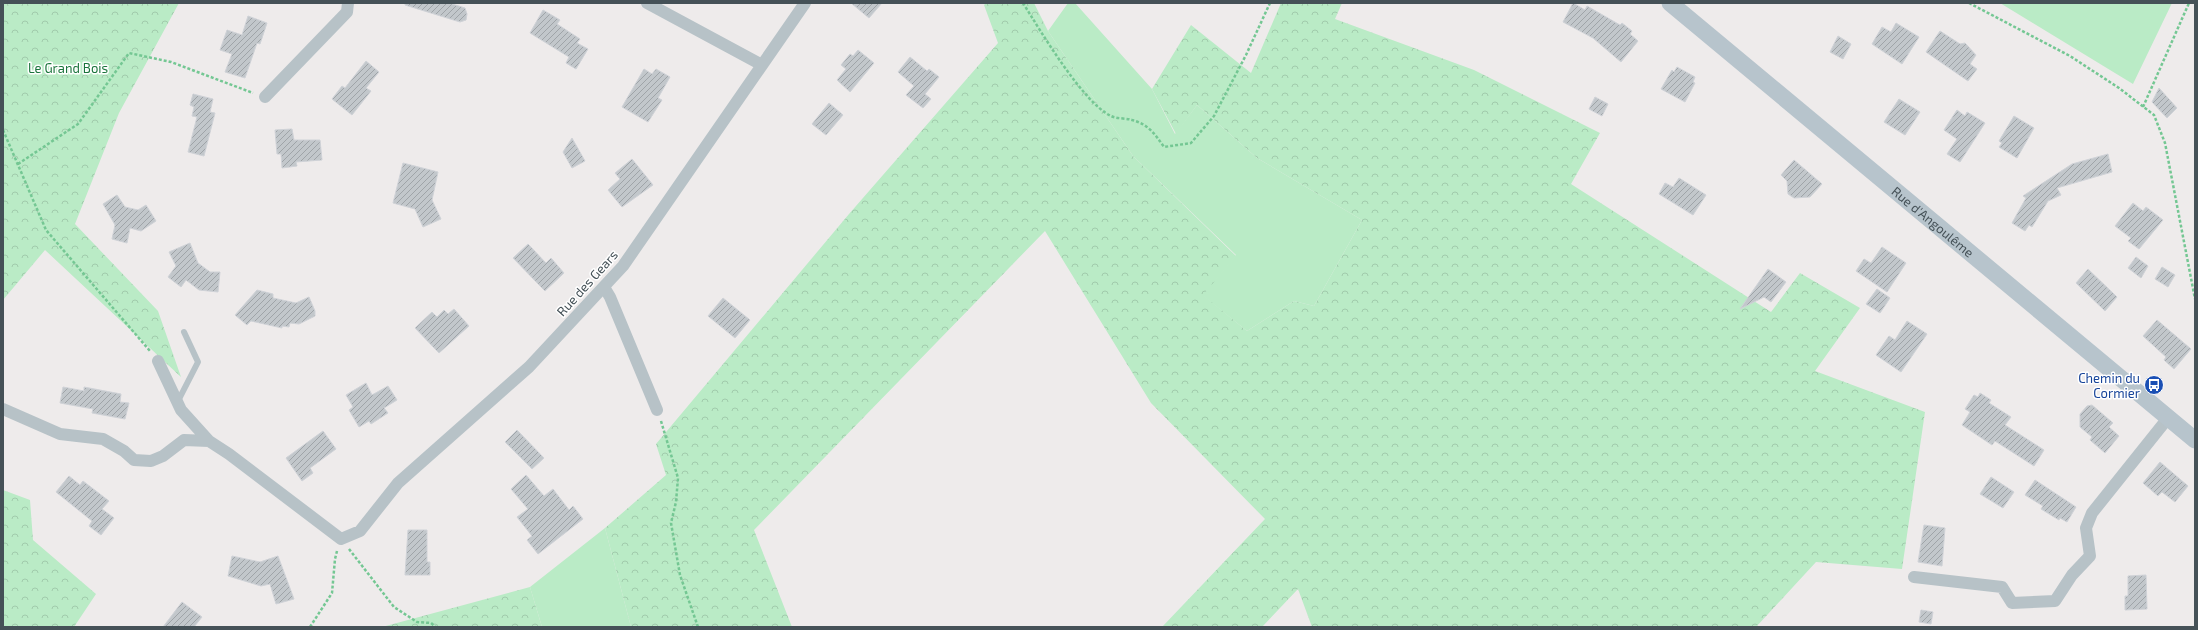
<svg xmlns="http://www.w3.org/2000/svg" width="2198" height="630" viewBox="0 0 2198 630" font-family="'Exo 2',sans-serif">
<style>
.grass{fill:#baebc6}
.forest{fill:url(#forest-crowns)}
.building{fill:url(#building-hatch);stroke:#cfd2d7}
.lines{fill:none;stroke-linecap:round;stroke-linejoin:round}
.path{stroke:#74c793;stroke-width:2.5;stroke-dasharray:3 2;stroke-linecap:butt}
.lane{stroke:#b7c2c7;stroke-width:6}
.street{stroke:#b7c2c7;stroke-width:12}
.secondary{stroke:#b7c4cc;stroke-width:17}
.labels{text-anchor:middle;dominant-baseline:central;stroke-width:3;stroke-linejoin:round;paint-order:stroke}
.park-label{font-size:13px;fill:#1a743b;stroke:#fff}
.street-label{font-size:13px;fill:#455157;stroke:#fff}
.transit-label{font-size:13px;fill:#164399;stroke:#fff;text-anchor:end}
</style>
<defs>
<pattern id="forest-crowns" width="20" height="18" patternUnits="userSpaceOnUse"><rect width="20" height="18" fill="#baebc6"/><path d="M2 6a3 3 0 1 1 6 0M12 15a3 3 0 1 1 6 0" fill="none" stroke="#a1cbac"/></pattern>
<pattern id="building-hatch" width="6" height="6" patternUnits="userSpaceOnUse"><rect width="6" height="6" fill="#c2c7cb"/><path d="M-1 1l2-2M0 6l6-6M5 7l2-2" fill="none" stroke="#9fa4a8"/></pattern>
</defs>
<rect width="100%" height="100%" fill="#eeebeb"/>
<!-- grass -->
<path class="grass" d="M1068,3H1075L1152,89L1175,134L1197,105L1257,158L1362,220L1314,306L1294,301L1247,331L1202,295L1236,255L1133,156L1048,31Z
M2000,3H2172L2133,84Z
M605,528L631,627H542L530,587Z"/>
<!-- forest -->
<path class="forest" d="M3,3H179L119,113L75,224L158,311L181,377L45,250L3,300Z
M986,3H1034L1048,31L1133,156L1236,256L1203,295L1247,331L1294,301L1314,306L1362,220L1257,158L1197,105L1176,134L1152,89L1191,25L1251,73L1281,3H1342L1335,19L1474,70L1600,133L1571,184L1771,312L1800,273L1860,308L1815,371L1925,412L1902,569L1816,562L1756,627H1312L1298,589L1262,627H1162L1265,519L1151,403L1045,231L754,530L792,627H631L605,528L666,475L656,444L849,214L998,43L984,5Z
M3,490L30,500L33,540L96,594L74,627H3Z
M530,587L542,627H382Z"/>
<!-- building -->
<path class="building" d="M405,3H449L465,8L467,14L466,20L460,22L405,5Z
M851,3H882L869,18Z
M1573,3L1585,10L1587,6L1620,25L1622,23L1632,31L1630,34L1638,41L1621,62L1593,38L1563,22Z
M543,10L560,20L557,24L580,39L577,43L588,49L576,69L566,63L569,57L530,33Z
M248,16L267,23L260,44L257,43L245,78L225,72L232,54L220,50L227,30L242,35Z
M1896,23L1919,37L1902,64L1872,44L1882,27L1891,32Z
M1940,31L1960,44L1965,43L1976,55L1970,64L1977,69L1968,81L1926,52Z
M1838,36L1851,44L1843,59L1830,52Z
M858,50L874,63L850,92L837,80L846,69L841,65L850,54L853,56Z
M910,57L927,71L929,69L939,77L925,94L931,99L923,108L906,95L914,86L898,72Z
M366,61L379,72L366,88L371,91L352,115L332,99L342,86L345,88Z
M1677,67L1695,77L1693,82L1695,83L1685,102L1661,89L1672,70L1674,72Z
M644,69L652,74L656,69L670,77L658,98L662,100L648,122L622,107Z
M2159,88L2177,108L2167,118L2152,102Z
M193,94L213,99L210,112L215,113L204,156L188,152L197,117L192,116L194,107L190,105Z
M1595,97L1608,104L1602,116L1589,109Z
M1899,99L1920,112L1905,135L1884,122Z
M829,103L843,115L826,135L812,124Z
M1957,110L1965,116L1967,112L1985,123L1960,162L1947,154L1957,139L1944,130Z
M2014,116L2034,128L2017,158L1999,147L2002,143L1999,141Z
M292,129L294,140H320L322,160L296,162L297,166L282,168L281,154H277L275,130Z
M572,138L585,161L572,168L563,152Z
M2108,154L2112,172L2057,188L2061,195L2048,201L2032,227L2029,225L2025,231L2012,223L2026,198L2023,196L2072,164Z
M632,159L653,185L622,207L608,190L620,179L615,173Z
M1794,160L1822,184L1810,197L1794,198L1788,194L1787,181L1781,175Z
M403,163L438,172L432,200L441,219L423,227L415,209L393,203Z
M1679,178L1706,195L1693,215L1659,194L1665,183L1673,187Z
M117,195L125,207L138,210L146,205L156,221L141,231L130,228L127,243L112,239L115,225L103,204Z
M2133,203L2143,211L2146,207L2163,220L2139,249L2128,241L2131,238L2115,226Z
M190,243L198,263L210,272H220L218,292L199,290L186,280L181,287L168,277L176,266L169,252Z
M528,244L546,263L551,258L564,273L545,291L513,258Z
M1882,247L1906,263L1887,292L1856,271L1864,259L1871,263Z
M2136,257L2148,266L2141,278L2128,268Z
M2162,267L2175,275L2168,287L2155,279Z
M1768,269L1786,282L1771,302L1764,297L1740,309Z
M2088,269L2117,297L2105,311L2076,283Z
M1877,289L1890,298L1880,313L1866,304Z
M257,290L273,294V298L296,303L309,297L315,311V316L299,324L290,323L289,327L282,326V328L251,321L247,325L235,315Z
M723,298L750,320L735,338L708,316Z
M454,309L469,326L439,353L415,328L432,312L437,317L444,310L448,314Z
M2157,320L2191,349L2174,369L2164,360L2166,357L2143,336Z
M1907,321L1927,334L1901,372L1876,355L1889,336L1895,340Z
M366,383L372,395L388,386L397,400L384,408L388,413L371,424L369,421L359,427L349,410L353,407L346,395Z
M63,387L84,391V387L121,394L120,402L129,403L125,419L92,413L93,409L60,403Z
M1980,393L1991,400L1989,403L2011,417L2005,425L2044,450L2034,466L1995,441L1992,445L1962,425L1970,412L1965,409L1974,395L1978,397Z
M2092,405L2113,423L2109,427L2119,436L2105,453L2090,440L2092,437L2080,427V414L2087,406Z
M517,430L544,458L532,469L505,442Z
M323,431L336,449L310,468L313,473L302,481L286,458Z
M2160,462L2188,486L2175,502L2162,492L2158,496L2143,483Z
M526,475L544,496L553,489L569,510L573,506L583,519L538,554L527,540L532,536L517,517L528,509L511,489Z
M69,476L80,485L83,481L109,501L102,509L114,518L101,535L89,526L92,521L56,492Z
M1991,477L2014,492L2003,508L1980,494Z
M2035,480L2076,507L2067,522L2060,518L2059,520L2041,509L2043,506L2025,495Z
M1924,525L1945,528L1942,566L1918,562Z
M408,530H427V562H430V575H405Z
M232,556L260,562L278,556L294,599L276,604L270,584L261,586L228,576Z
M2146,575L2147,609L2125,610V596H2128V576Z
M182,602L202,617L194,627H163Z
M1921,610L1933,612L1931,624L1919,622Z"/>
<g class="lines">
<!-- path -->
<path class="path" d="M1023,3C1040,30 1083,103 1111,116C1117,119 1126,118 1132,120C1148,124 1155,134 1164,147L1191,143L1214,116L1246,55L1270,3
M1969,3L2070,56L2119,88L2154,115L2165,143L2195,299
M2143,107L2189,3
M3,130L46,230L150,351
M18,164L78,124L129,53L171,62L253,93
M661,421L678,478L676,502L671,523L680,575L698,627
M349,549L394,607L417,622L431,623L436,627
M310,627L332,593L335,559L337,551"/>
<!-- lane -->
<path class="lane" d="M177,403L198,362L184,332"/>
<!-- street -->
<path class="street" d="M647,3L762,65
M265,97L347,12L348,3
M604,287L610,297L657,410
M158,361L181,410L209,441L229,454L341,539L360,531L398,483L529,367L623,266L805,3
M3,409L60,434L103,439L124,451L134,460L151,461L163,456L184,440L209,441
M1914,577L2002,587L2012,603L2055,601L2072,575L2090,556L2086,528L2092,513L2168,418"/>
<!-- secondary -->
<path class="secondary" id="s1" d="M1670,3L2195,440"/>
</g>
<!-- icons -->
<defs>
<symbol id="bus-disc" viewBox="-11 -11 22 22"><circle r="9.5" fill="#1a4fb4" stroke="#fff"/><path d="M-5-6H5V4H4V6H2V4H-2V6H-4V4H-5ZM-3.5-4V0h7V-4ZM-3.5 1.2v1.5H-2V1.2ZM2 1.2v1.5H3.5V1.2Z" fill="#fff"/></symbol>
</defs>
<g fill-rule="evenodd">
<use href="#bus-disc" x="2143" y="374" width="22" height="22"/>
</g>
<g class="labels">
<!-- park labels -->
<g class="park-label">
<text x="68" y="68">Le Grand Bois</text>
</g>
<!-- street labels -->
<g class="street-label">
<text stroke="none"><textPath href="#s1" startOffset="342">Rue d'Angoulême</textPath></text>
<text transform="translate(587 283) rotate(-48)">Rue des Gears</text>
</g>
<!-- transit labels -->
<g class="transit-label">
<text x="2140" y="378">Chemin du<tspan x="2140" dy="15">Cormier</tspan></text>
</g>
</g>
<!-- border -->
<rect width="2198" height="630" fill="none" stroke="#455157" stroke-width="8"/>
</svg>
